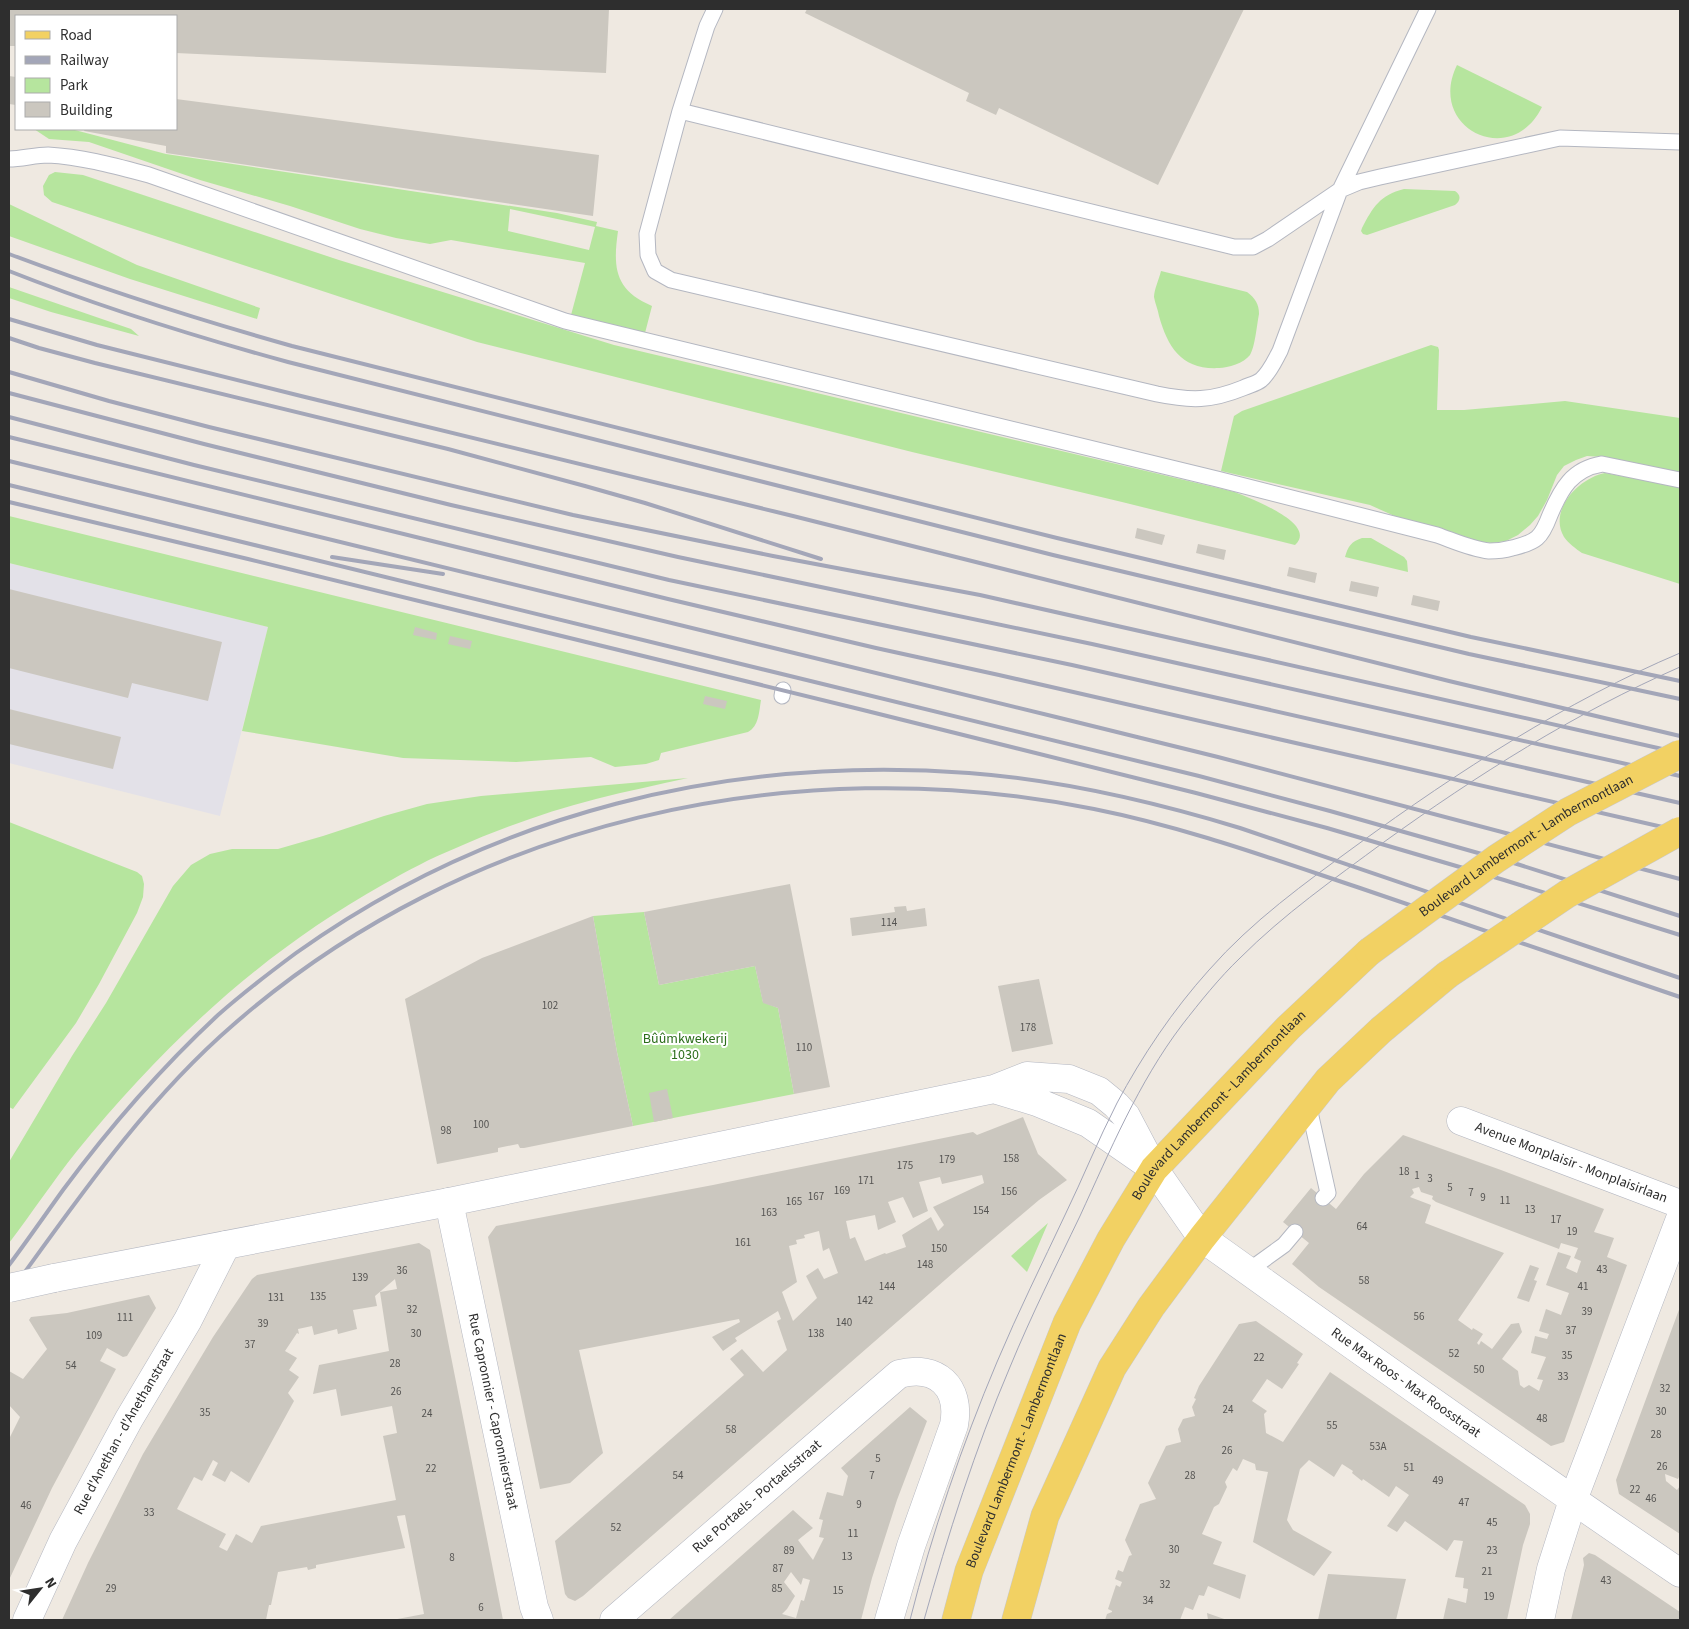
<svg xmlns="http://www.w3.org/2000/svg" width="1689" height="1629" viewBox="0 0 1689 1629" font-family="'Source Sans 3',sans-serif">
<style>
.industrial{fill:#e3e1e8}
.green{fill:#b6e59e;fill-rule:evenodd}
.building{fill:#cbc7bf;fill-rule:evenodd}
.lines{fill:none;stroke-linecap:round;stroke-linejoin:round}
.service-casing{stroke:#b4b7c1;stroke-width:17}
.minor-casing{stroke:#b4b7c1;stroke-width:29}
.tertiary-casing{stroke:#b4b7c1;stroke-width:29}
.primary-casing{stroke:#c9c9c9;stroke-width:29}
.service{stroke:#fff;stroke-width:15}
.minor{stroke:#fff;stroke-width:28}
.tertiary{stroke:#fff;stroke-width:28}
.primary{stroke:#f2d163;stroke-width:28}
.tram{stroke:#a3a6b8;stroke-width:1}
.rail{stroke:#a3a6b8;stroke-width:4}
.tertiary-bridge-casing{stroke:#b4b7c1;stroke-width:29;stroke-linecap:butt}
.primary-bridge-casing{stroke:#c9c9c9;stroke-width:29;stroke-linecap:butt}
.tertiary-bridge{stroke:#fff;stroke-width:28}
.primary-bridge{stroke:#f2d163;stroke-width:28}
.labels{text-anchor:middle;dominant-baseline:central;stroke-width:4;stroke-linejoin:round;paint-order:stroke}
.number-label{font-size:11px;fill:#555452}
.street-label{font-size:14px;fill:#2e2e2e;stroke:#fff}
.park-label{font-size:14px;fill:#2c6e1b;stroke:#fff}
</style>
<rect width="100%" height="100%" fill="#efe9e1"/>
<!-- industrial -->
<path class="industrial" d="M9,563L268,627L220,816L9,763Z"/>
<!-- green -->
<path class="green" d="M1457,65L1542,107C1511,170 1426,128 1457,65Z
M34,129H71L166,154L557,213L597,222L596,226L618,231C613,267 614,290 652,306L645,333L571,315L585,263L451,240L430,244L396,238L360,229L290,206L200,180L89,142L49,139ZM510,209L595,227L589,250L508,231Z
M55,172L83,175L339,260L614,345L1235,492C1248,498 1319,523 1295,545L1122,502L912,452L477,342L52,202L44,195L43,186L49,175Z
M1404,189L1455,191C1461,195 1461,200 1455,205L1367,235L1363,234L1361,231L1362,228C1373,207 1380,195 1404,189Z
M9,204L137,265L260,308L257,319L130,279L9,236Z
M1161,271L1247,292C1255,298 1259,304 1259,314C1257,324 1255,347 1250,355C1244,363 1228,368 1219,368C1182,370 1168,348 1159,316C1158,310 1155,303 1154,297C1154,290 1159,279 1161,271Z
M9,287L131,329L139,336L51,312L9,298Z
M1431,345L1438,347L1439,350L1437,410H1464L1565,401L1680,418V473L1603,457L1587,456L1576,460L1564,466L1557,475L1547,500L1538,516L1530,525L1518,535L1506,541L1492,543L1473,541L1410,523L1370,505L1221,471L1233,420L1234,416L1242,411Z
M1605,473L1680,487V584L1582,553C1575,548 1569,544 1564,537C1548,510 1579,478 1605,473Z
M9,516L761,700C759,712 759,726 748,732L661,753L659,760L646,764L615,767L591,757L516,762L403,758L242,731L268,627L9,563Z
M1362,538H1371L1404,557L1407,561L1408,572L1345,557C1348,546 1351,542 1362,538Z
M688,778C657,785 627,791 596,799C549,811 501,828 456,848C431,858 407,871 384,884C262,952 164,1044 77,1151C53,1181 32,1213 9,1243V1162L72,1056L106,1003L173,886L191,865L210,854L232,849H278L323,836L384,816L427,804L481,796Z
M9,822L137,872L142,876L144,884L143,897L137,913L99,984L76,1023L13,1109L9,1107Z
M644,912L659,985L755,966L763,1002L778,1008L794,1094L633,1126L617,1052L593,916Z
M1048,1223L1027,1272L1011,1256Z"/>
<!-- building -->
<path class="building" d="M9,9H609L606,73L176,53V16H16V46H9Z
M807,9H1244L1158,185L999,108L996,115L966,101L969,93L805,13Z
M9,76L16,77V105L9,104Z
M176,99L599,155L593,216L166,153V146L84,131L85,129H176Z
M1137,528L1165,535L1162,545L1135,538Z
M1198,544L1226,550L1224,560L1196,553Z
M1289,567L1317,573L1315,583L1287,576Z
M1351,581L1379,587L1377,597L1349,591Z
M9,589L222,642L208,701L132,683L128,698L9,668Z
M1413,595L1440,601L1438,611L1411,605Z
M415,627L437,633L436,640L413,635Z
M450,636L472,641L470,649L448,644Z
M705,696L727,701L725,709L703,704Z
M9,709L121,737L113,769L9,744Z
M790,884L830,1087L794,1094L778,1008L763,1003L755,966L659,985L644,912Z
M906,906L907,911L925,908L927,926L852,936L850,918L895,912L894,907Z
M593,916L617,1052L633,1126L524,1148H520L518,1144L498,1148V1152L437,1164L405,999L482,958Z
M1039,979L1053,1044L1012,1052L998,986Z
M667,1089L673,1118L654,1122L649,1093Z
M1023,1117L1038,1154L1067,1180L1039,1200L961,1266L583,1596L575,1601L568,1598L565,1594L555,1541L744,1375L730,1359L742,1349L763,1372L787,1350L777,1321L781,1319L778,1311L735,1338L737,1341L723,1351L712,1337L740,1322L739,1319L579,1350L603,1453L570,1483L540,1489L488,1237L496,1226L713,1185L973,1132L977,1135ZM982,1175L984,1183L933,1207L944,1225L938,1231L931,1217L902,1235L906,1247L886,1254L885,1253L865,1261L855,1237L850,1239L846,1221L875,1215L878,1230L896,1222L888,1202L903,1197L913,1218L928,1211L919,1182L940,1177L942,1184ZM819,1231L823,1251L829,1248L838,1273L824,1279L818,1268L806,1276L817,1298L793,1321L782,1292L797,1282L789,1246L797,1244L796,1240L805,1238L804,1235Z
M1403,1135L1501,1170L1604,1209L1594,1232L1614,1238L1607,1257L1627,1265L1564,1442L1551,1446L1319,1287L1292,1264L1309,1243L1283,1222L1311,1188L1336,1209L1364,1174ZM1419,1187L1421,1192L1433,1196L1432,1199L1436,1202L1559,1249L1561,1243L1578,1248L1574,1258L1581,1261L1577,1273L1566,1268L1571,1256L1558,1252L1546,1285L1569,1293L1561,1315L1546,1309L1539,1331L1549,1334L1547,1339L1535,1336L1531,1353L1546,1357L1537,1379L1543,1380L1539,1391L1529,1385L1524,1388L1520,1385L1518,1371L1502,1359L1522,1332L1519,1323L1511,1324L1492,1349L1481,1341L1479,1345L1477,1343L1483,1334L1473,1328L1472,1330L1458,1320L1504,1253L1425,1223L1431,1205L1410,1197L1414,1193L1412,1189Z
M419,1243L430,1250L503,1620H392L424,1614L405,1515L397,1516L405,1548L316,1565V1568L308,1570L307,1567L278,1572L271,1605H269L266,1620H62L88,1563L143,1454L213,1337L252,1279L257,1275ZM395,1279L397,1289L380,1292L389,1351L319,1365L313,1394L336,1389L341,1416L392,1406L397,1433L383,1436L396,1500L261,1526L252,1543L236,1534L227,1551L219,1547L226,1534L177,1509L194,1477L202,1481L213,1460L218,1463L212,1475L225,1482L231,1471L249,1483L294,1401L288,1393L299,1377L289,1370L297,1358L285,1351L297,1333L299,1334L298,1329L312,1326L314,1335L337,1329L338,1334L357,1329L353,1310L377,1306L375,1296Z
M1530,1265L1539,1268L1534,1280L1537,1281L1529,1302L1517,1298Z
M149,1295L156,1308L127,1356L123,1357L107,1348L100,1361L116,1369L52,1488L9,1580V1436L10,1437L20,1417L9,1405V1371L23,1379L47,1349L29,1320L31,1317L67,1313Z
M1680,1307V1475L1678,1479L1665,1474L1666,1481L1677,1490L1680,1486V1534L1619,1494L1616,1480Z
M1256,1321L1303,1354L1297,1363L1299,1364L1282,1389L1267,1379L1252,1401L1267,1411L1264,1414L1266,1433L1283,1442L1330,1372L1525,1505L1530,1514V1524L1523,1545L1507,1620H1443L1448,1598L1466,1603L1468,1589L1463,1588L1464,1578L1455,1577L1463,1541L1454,1540L1447,1551L1405,1521L1397,1532L1387,1526L1409,1495L1396,1486L1389,1497L1363,1479L1362,1481L1352,1473L1353,1471L1342,1464L1334,1477L1309,1460L1300,1469L1287,1520L1293,1530L1332,1552L1314,1576L1253,1542L1268,1472L1256,1470L1255,1464L1243,1459L1237,1471L1233,1468L1225,1482L1227,1487L1219,1504L1214,1507L1202,1534L1222,1542L1213,1564L1246,1575L1240,1599L1208,1586L1204,1596L1199,1595L1193,1610L1185,1607L1180,1620H1105L1107,1614L1112,1612V1611L1108,1609L1116,1585L1120,1587L1122,1582L1115,1579L1118,1570L1123,1572L1129,1556L1132,1555L1125,1540L1140,1504L1156,1499L1148,1483L1166,1446L1181,1442L1178,1429L1183,1419L1195,1416L1192,1407L1196,1399L1194,1398L1199,1386L1239,1324Z
M910,1407L927,1421L897,1500L872,1578L861,1620H669L793,1510L813,1528L798,1540L813,1560L824,1538L819,1537L823,1520L819,1519L827,1492L843,1496L848,1476L841,1468ZM791,1572L801,1585L803,1578L810,1580L804,1601L801,1600L796,1618L782,1614L787,1609L795,1596L784,1582Z
M1589,1553L1595,1555L1680,1612V1620H1571L1584,1565L1583,1558Z
M1328,1574L1406,1579L1396,1620H1318Z
M1207,1613L1227,1620H1208Z"/>
<g class="lines">
<defs>
<path id="service" d="M715,9L707,26L680,111L1234,247H1253L1268,239L1340,190L1359,182L1380,177L1560,138L1680,142
M680,111L647,234L648,255L655,271L671,280L1157,394C1191,401 1211,401 1243,388C1249,385 1256,384 1261,380C1270,372 1274,362 1280,351L1340,190L1428,9
M9,159C22,159 35,155 48,155C83,157 115,166 149,175L565,321L1217,479L1437,535C1454,541 1471,549 1489,551C1496,551 1505,550 1512,548C1520,546 1530,544 1537,538C1543,533 1547,523 1550,515C1561,489 1572,469 1602,464L1680,480
M782,696L783,690
M1308,1103L1328,1193L1323,1198
M1248,1271L1284,1245L1295,1232"/>
<g id="minor">
<path id="s1" d="M1461,1121L1680,1204"/>
<path id="s2" d="M449,1202L534,1607L539,1620"/>
<path id="s3" d="M1202,1238C1360,1351 1519,1464 1680,1573"/>
<path id="s4" d="M27,1620L63,1541L129,1419L188,1320L226,1245"/>
<path id="s5" d="M614,1620L899,1374C937,1364 961,1387 954,1425L911,1546L889,1620"/>
<path d="M1540,1620L1551,1569L1573,1500L1680,1219"/>
</g>
<path id="tertiary" d="M994,1089L1037,1102L1088,1123L1153,1168
M54,1278L449,1202L994,1089L1027,1076L1069,1079L1099,1091L1116,1105L1126,1116L1154,1169L1202,1238"/>
<g id="primary">
<path id="s6" d="M956,1620L969,1571L1067,1323L1111,1239L1154,1169L1288,1028L1369,952"/>
<path d="M1016,1620L1045,1516L1112,1368L1151,1307L1202,1238L1328,1080L1381,1030L1447,975"/>
</g>
</defs>
<!-- service casing -->
<use href="#service" class="service-casing"/>
<!-- minor casing -->
<use href="#minor" class="minor-casing"/>
<!-- tertiary casing -->
<use href="#tertiary" class="tertiary-casing"/>
<!-- primary casing -->
<use href="#primary" class="primary-casing"/>
<!-- service -->
<use href="#service" class="service"/>
<!-- minor -->
<use href="#minor" class="minor"/>
<!-- tertiary -->
<use href="#tertiary" class="tertiary"/>
<!-- primary -->
<use href="#primary" class="primary"/>
<!-- tram -->
<path class="tram" d="M910,1620C932,1533 962,1445 997,1362C1018,1312 1042,1264 1065,1215C1083,1178 1098,1140 1117,1103C1142,1056 1173,1010 1209,970C1252,921 1305,883 1357,845C1459,771 1565,702 1680,653
M924,1620C948,1535 975,1449 1010,1367C1031,1316 1056,1266 1080,1216C1110,1151 1138,1083 1182,1025C1200,1002 1219,978 1240,958C1284,914 1334,879 1384,842C1477,775 1575,713 1680,667"/>
<!-- rail -->
<path class="rail" d="M9,254C102,289 196,319 292,346L1057,538L1471,637L1680,681
M9,271C100,307 193,336 288,362L1053,555L1469,654L1680,699
M9,319L97,345L301,396L793,516L1449,681L1680,736
M9,338L39,348L95,363L448,449L585,486L645,503L821,559
M9,372L109,401L209,427L573,515L773,556L980,595L1680,753
M9,393L204,444L451,505L678,557L1092,644L1680,776
M9,417L194,465L669,580L1072,665L1680,803
M9,437L668,599L876,648L999,675L1680,831
M9,461L1056,717L1218,757L1680,879
M9,485L1199,776L1330,811L1517,864L1680,916
M9,502L248,559L859,709L1196,793L1327,828L1504,880L1680,935
M332,557L443,574
M9,1265C27,1241 45,1215 63,1190C109,1128 161,1068 218,1015C243,993 269,973 296,953C492,813 729,755 969,773C1061,780 1151,801 1240,828L1680,978
M9,1294C77,1200 145,1101 233,1025C466,821 793,748 1094,809C1184,827 1270,858 1357,887C1465,924 1573,961 1680,997"/>
<defs>
<path id="tertiary-bridge" d="M9,1288L54,1278"/>
<g id="primary-bridge">
<path id="s7" d="M1369,952L1496,859L1568,812L1680,754"/>
<path d="M1447,975L1567,894L1680,831"/>
</g>
</defs>
<!-- tertiary-bridge casing -->
<use href="#tertiary-bridge" class="tertiary-bridge-casing"/>
<!-- primary-bridge casing -->
<use href="#primary-bridge" class="primary-bridge-casing"/>
<!-- tertiary-bridge -->
<use href="#tertiary-bridge" class="tertiary-bridge"/>
<!-- primary-bridge -->
<use href="#primary-bridge" class="primary-bridge"/>
</g>
<g class="labels">
<!-- number labels -->
<g class="number-label">
<text x="889" y="922">114</text>
<text x="550" y="1005">102</text>
<text x="1028" y="1027">178</text>
<text x="804" y="1047">110</text>
<text x="481" y="1124">100</text>
<text x="446" y="1130">98</text>
<text x="1011" y="1158">158</text>
<text x="947" y="1159">179</text>
<text x="905" y="1165">175</text>
<text x="1404" y="1171">18</text>
<text x="1417" y="1175">1</text>
<text x="1430" y="1178">3</text>
<text x="866" y="1180">171</text>
<text x="1450" y="1187">5</text>
<text x="842" y="1190">169</text>
<text x="1009" y="1191">156</text>
<text x="1471" y="1192">7</text>
<text x="816" y="1196">167</text>
<text x="1483" y="1197">9</text>
<text x="1505" y="1200">11</text>
<text x="794" y="1201">165</text>
<text x="1530" y="1209">13</text>
<text x="981" y="1210">154</text>
<text x="769" y="1212">163</text>
<text x="1556" y="1219">17</text>
<text x="1362" y="1226">64</text>
<text x="1572" y="1231">19</text>
<text x="743" y="1242">161</text>
<text x="939" y="1248">150</text>
<text x="925" y="1264">148</text>
<text x="1602" y="1269">43</text>
<text x="402" y="1270">36</text>
<text x="360" y="1277">139</text>
<text x="1364" y="1280">58</text>
<text x="887" y="1286">144</text>
<text x="1583" y="1286">41</text>
<text x="318" y="1296">135</text>
<text x="276" y="1297">131</text>
<text x="865" y="1300">142</text>
<text x="412" y="1309">32</text>
<text x="1587" y="1311">39</text>
<text x="1419" y="1316">56</text>
<text x="125" y="1317">111</text>
<text x="844" y="1322">140</text>
<text x="263" y="1323">39</text>
<text x="1571" y="1330">37</text>
<text x="416" y="1333">30</text>
<text x="816" y="1333">138</text>
<text x="94" y="1335">109</text>
<text x="250" y="1344">37</text>
<text x="1454" y="1353">52</text>
<text x="1567" y="1355">35</text>
<text x="1259" y="1357">22</text>
<text x="395" y="1363">28</text>
<text x="71" y="1365">54</text>
<text x="1479" y="1369">50</text>
<text x="1563" y="1376">33</text>
<text x="1665" y="1388">32</text>
<text x="396" y="1391">26</text>
<text x="1228" y="1409">24</text>
<text x="1661" y="1411">30</text>
<text x="205" y="1412">35</text>
<text x="427" y="1413">24</text>
<text x="1542" y="1418">48</text>
<text x="1332" y="1425">55</text>
<text x="731" y="1429">58</text>
<text x="1656" y="1434">28</text>
<text x="1378" y="1446">53A</text>
<text x="1227" y="1450">26</text>
<text x="878" y="1458">5</text>
<text x="1662" y="1466">26</text>
<text x="1409" y="1467">51</text>
<text x="431" y="1468">22</text>
<text x="678" y="1475">54</text>
<text x="872" y="1475">7</text>
<text x="1190" y="1475">28</text>
<text x="1438" y="1480">49</text>
<text x="1635" y="1489">22</text>
<text x="1651" y="1498">46</text>
<text x="1464" y="1502">47</text>
<text x="859" y="1504">9</text>
<text x="26" y="1505">46</text>
<text x="149" y="1512">33</text>
<text x="1492" y="1522">45</text>
<text x="616" y="1527">52</text>
<text x="853" y="1533">11</text>
<text x="1174" y="1549">30</text>
<text x="789" y="1550">89</text>
<text x="1492" y="1550">23</text>
<text x="847" y="1556">13</text>
<text x="452" y="1557">8</text>
<text x="778" y="1568">87</text>
<text x="1487" y="1571">21</text>
<text x="1606" y="1580">43</text>
<text x="1165" y="1584">32</text>
<text x="111" y="1588">29</text>
<text x="777" y="1588">85</text>
<text x="838" y="1590">15</text>
<text x="1489" y="1596">19</text>
<text x="1148" y="1600">34</text>
<text x="481" y="1607">6</text>
</g>
<!-- street labels -->
<g class="street-label">
<text stroke="none"><textPath href="#s7" startOffset="190">Boulevard Lambermont - Lambermontlaan</textPath></text>
<text stroke="none"><textPath href="#s6" startOffset="585">Boulevard Lambermont - Lambermontlaan</textPath></text>
<text stroke="none"><textPath href="#s1" startOffset="118">Avenue Monplaisir - Monplaisirlaan</textPath></text>
<text stroke="none"><textPath href="#s3" startOffset="250">Rue Max Roos - Max Roosstraat</textPath></text>
<text stroke="none"><textPath href="#s2" startOffset="214">Rue Capronnier - Capronnierstraat</textPath></text>
<text stroke="none"><textPath href="#s4" startOffset="212">Rue d'Anethan - d'Anethanstraat</textPath></text>
<text stroke="none"><textPath href="#s6" startOffset="180">Boulevard Lambermont - Lambermontlaan</textPath></text>
<text stroke="none"><textPath href="#s5" startOffset="189">Rue Portaels - Portaelsstraat</textPath></text>
</g>
<!-- park labels -->
<g class="park-label">
<text x="685" y="1039">Bûûmkwekerij<tspan x="685" dy="16">1030</tspan></text>
</g>
</g>
<!-- border -->
<rect width="1689" height="1629" fill="none" stroke="#2e2e2e" stroke-width="20"/>
<!-- legend -->
<rect x="15" y="15" width="162" height="115" fill="#ffffff" stroke="#ababab"/>
<rect x="25" y="31" width="25" height="8" fill="#f2d163" stroke="#ababab"/>
<text x="60" y="40" font-size="15" fill="#2e2e2e">Road</text>
<rect x="25" y="56" width="25" height="8" fill="#a3a6b8" stroke="#ababab"/>
<text x="60" y="65" font-size="15" fill="#2e2e2e">Railway</text>
<rect x="25" y="78" width="25" height="15" fill="#b6e59e" stroke="#ababab"/>
<text x="60" y="90" font-size="15" fill="#2e2e2e">Park</text>
<rect x="25" y="102" width="25" height="15" fill="#cbc7bf" stroke="#ababab"/>
<text x="60" y="115" font-size="15" fill="#2e2e2e">Building</text>
<!-- north arrow -->
<g transform="translate(40 1589) rotate(60)" stroke="#ffffff" stroke-width="4" paint-order="stroke">
<path d="M0-4L9 19L0 12L-9 19Z" fill="#2e2e2e"/>
<text y="-8" font-size="14" font-weight="bold" text-anchor="middle" fill="#2e2e2e">N</text>
</g>
</svg>
